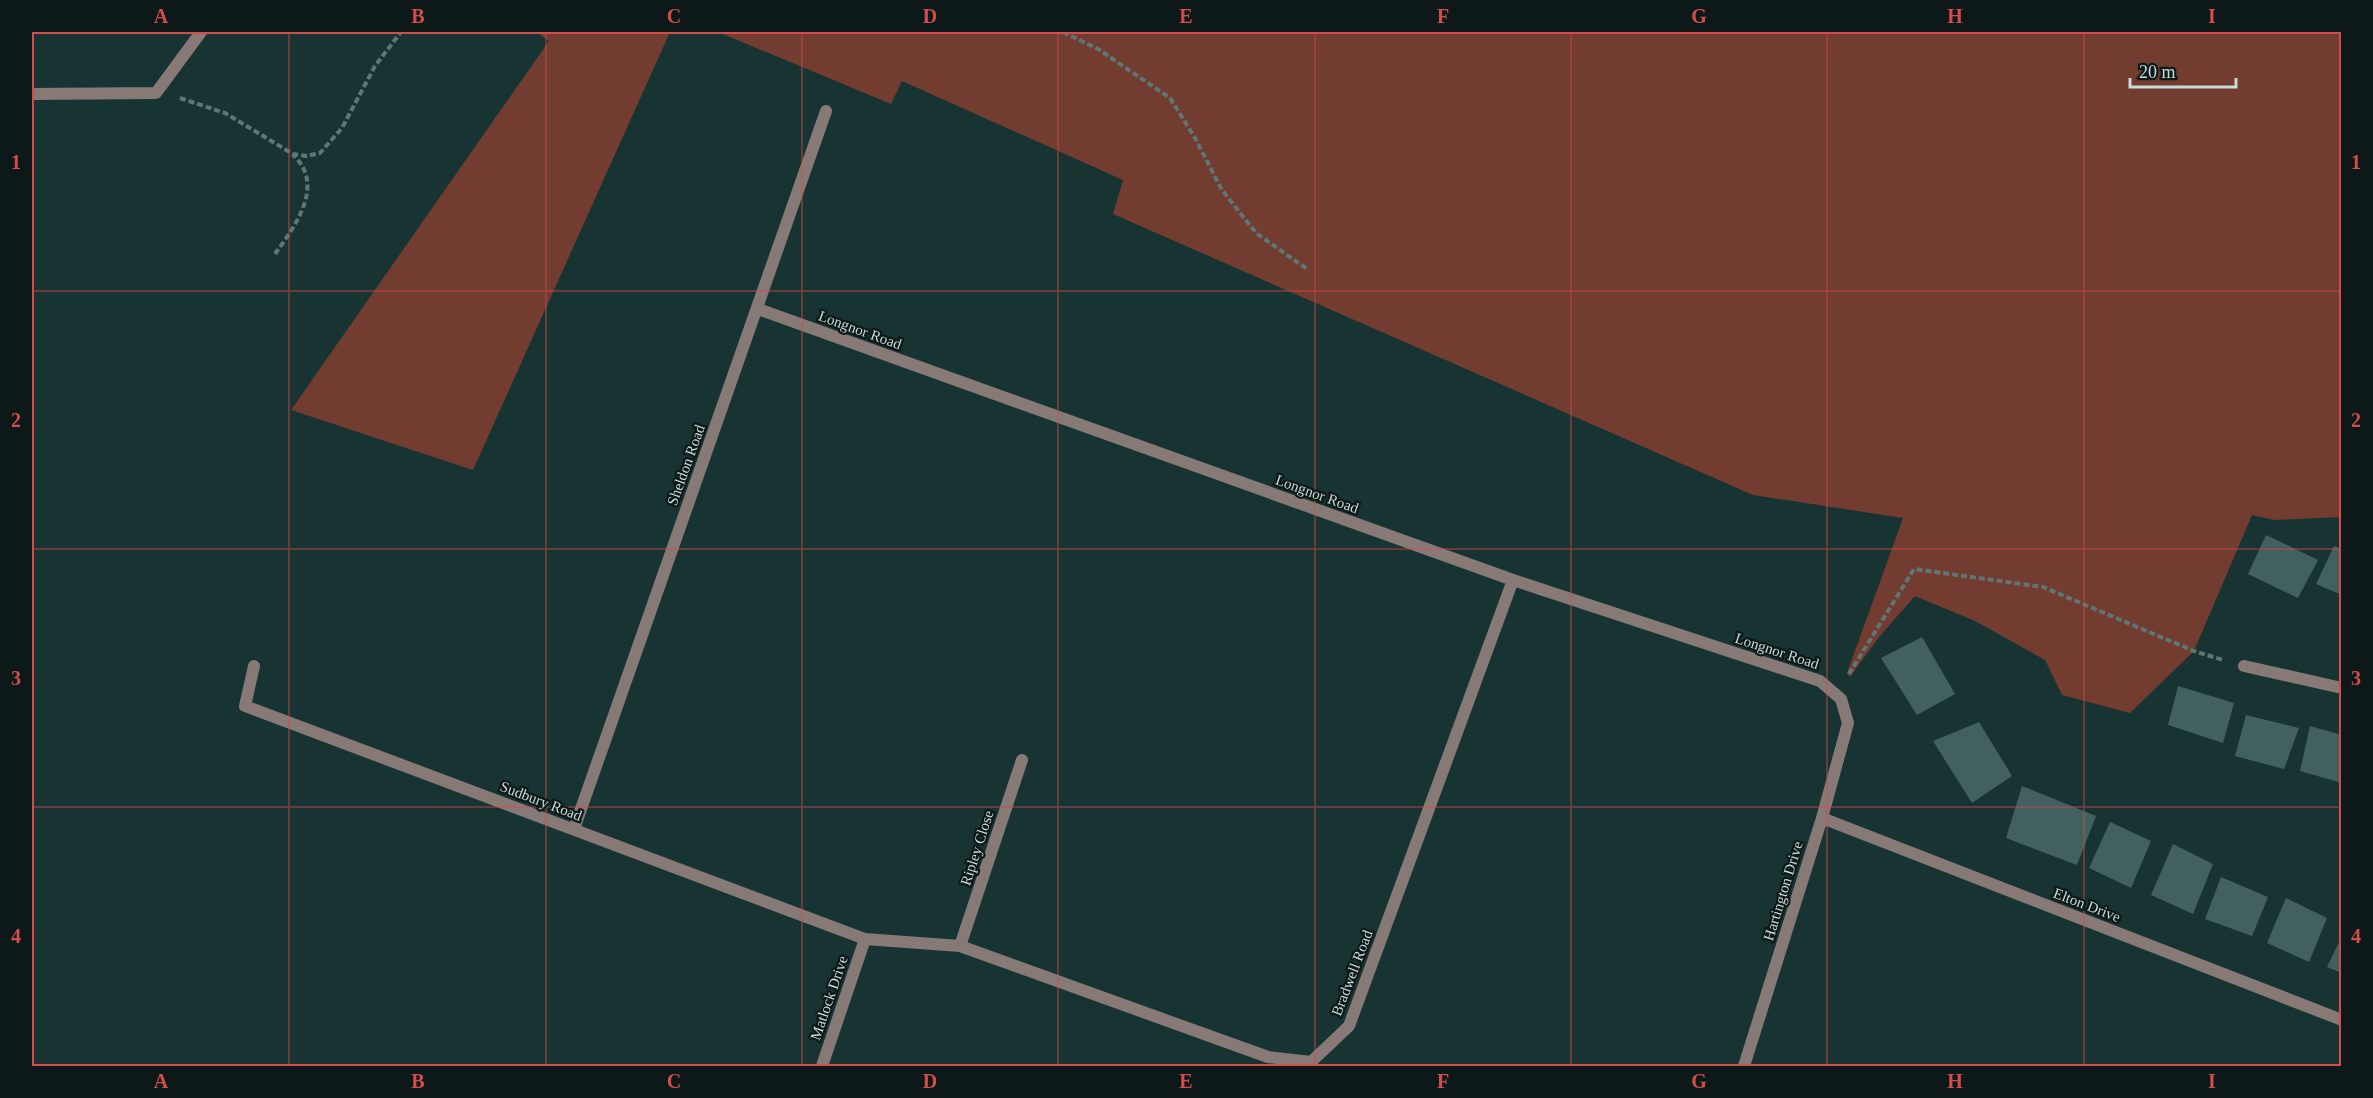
<svg xmlns="http://www.w3.org/2000/svg" width="2373" height="1098" viewBox="0 0 2373 1098" font-family="'Times New Roman',serif">
<style>
.green{fill:#733c31}
.building{fill:#42605e}
.lines{fill:none;stroke-linecap:round;stroke-linejoin:round}
.path{stroke:#5f7675;stroke-width:4;stroke-dasharray:6 3;stroke-linecap:butt}
.service{stroke:#867976;stroke-width:12}
.minor{stroke:#867976;stroke-width:12}
.grid{fill:none;stroke:#d44c4b;stroke-width:1.5;stroke-opacity:0.55}
.labels{text-anchor:middle;dominant-baseline:central;stroke-width:4.5;stroke-linejoin:round;paint-order:stroke}
.street-label{font-size:15px;fill:#cadad9;stroke:#0d1919}
.neatline{fill:none;stroke:#d44c4b;stroke-width:2}
.grid-label{font-size:20px;text-anchor:middle;font-weight:bold;fill:#d44c4b}
</style>
<rect width="100%" height="100%" fill="#173433"/>
<!-- green -->
<path class="green" d="M536,32H670L473,470L291,410L549,41Z
M718,32H2341V517L2274,520L2252,515L2194,651L2130,713L2062,695L2045,660L1975,621L1915,596L1879,637L1850,677L1847,673L1903,518L1753,495L1113,214L1123,180L902,81L891,104Z"/>
<!-- building -->
<path class="building" d="M2266,535L2318,560L2298,598L2248,574Z
M2334,546L2342,549V595L2316,584Z
M1922,637L1955,694L1917,715L1881,658Z
M2178,686L2234,703L2223,743L2168,725Z
M2246,715L2299,728L2284,769L2235,756Z
M1979,722L2012,776L1972,803L1933,741Z
M2310,726L2342,735V783L2300,771Z
M2022,786L2096,816L2077,865L2006,838Z
M2110,822L2151,841L2131,888L2089,868Z
M2173,844L2213,864L2193,914L2151,895Z
M2221,877L2268,897L2252,936L2205,919Z
M2286,898L2327,918L2309,962L2267,943Z
M2342,936V973L2327,967Z"/>
<g class="lines">
<!-- path -->
<path class="path" d="M1063,32L1098,49L1170,98L1195,138L1222,190L1256,233L1307,269
M180,98L225,113L293,154L307,156L320,153L342,128L375,66L401,32
M275,254C295,226 326,185 293,155
M1849,674L1914,569L2043,587L2194,651L2223,660"/>
<!-- service -->
<path class="service" d="M32,94L156,93L201,32"/>
<!-- minor -->
<path class="minor" d="M758,309L1513,580L1820,681L1841,699L1848,723L1822,818L1744,1066
M254,666L245,706L865,939L960,946L1268,1057L1311,1062L1349,1026L1513,580
M2244,666L2342,688
M1822,818L2342,1020
M574,829L826,111
M960,946L1022,760
M822,1066L865,939"/>
</g>
<!-- grid -->
<path class="grid" d="M289,32V1066M546,32V1066M802,32V1066M1058,32V1066M1315,32V1066M1571,32V1066M1827,32V1066M2084,32V1066M32,291H2342M32,549H2342M32,807H2342"/>
<g class="labels">
<!-- street labels -->
<g class="street-label">
<text transform="translate(860 330) rotate(20)">Longnor Road</text>
<text transform="translate(686 465) rotate(-70)">Sheldon Road</text>
<text transform="translate(1317 494) rotate(20)">Longnor Road</text>
<text transform="translate(1777 651) rotate(18)">Longnor Road</text>
<text transform="translate(541 801) rotate(21)">Sudbury Road</text>
<text transform="translate(977 848) rotate(-72)">Ripley Close</text>
<text transform="translate(1783 891) rotate(-73)">Hartington Drive</text>
<text transform="translate(2087 905) rotate(21)">Elton Drive</text>
<text transform="translate(1352 973) rotate(-69)">Bradwell Road</text>
<text transform="translate(829 998) rotate(-71)">Matlock Drive</text>
</g>
</g>
<!-- border -->
<rect width="2373" height="1098" fill="none" stroke="#0d1919" stroke-width="66"/>
<!-- scale -->
<path d="M2130 78v9h106v-9" fill="none" stroke="#cadad9" stroke-width="3"/>
<text x="2139" y="78" font-size="18" fill="#cadad9" stroke="#0d1919" stroke-width="4.5" paint-order="stroke">20 m</text>
<rect x="33" y="33" width="2307" height="1032" class="neatline"/>
<g class="grid-label">
<text x="161" y="23">A</text>
<text x="418" y="23">B</text>
<text x="674" y="23">C</text>
<text x="930" y="23">D</text>
<text x="1186" y="23">E</text>
<text x="1443" y="23">F</text>
<text x="1699" y="23">G</text>
<text x="1955" y="23">H</text>
<text x="2212" y="23">I</text>
<text x="16" y="169">1</text>
<text x="2356" y="169">1</text>
<text x="16" y="427">2</text>
<text x="2356" y="427">2</text>
<text x="16" y="685">3</text>
<text x="2356" y="685">3</text>
<text x="16" y="943">4</text>
<text x="2356" y="943">4</text>
<text x="161" y="1088">A</text>
<text x="418" y="1088">B</text>
<text x="674" y="1088">C</text>
<text x="930" y="1088">D</text>
<text x="1186" y="1088">E</text>
<text x="1443" y="1088">F</text>
<text x="1699" y="1088">G</text>
<text x="1955" y="1088">H</text>
<text x="2212" y="1088">I</text>
</g>
</svg>
